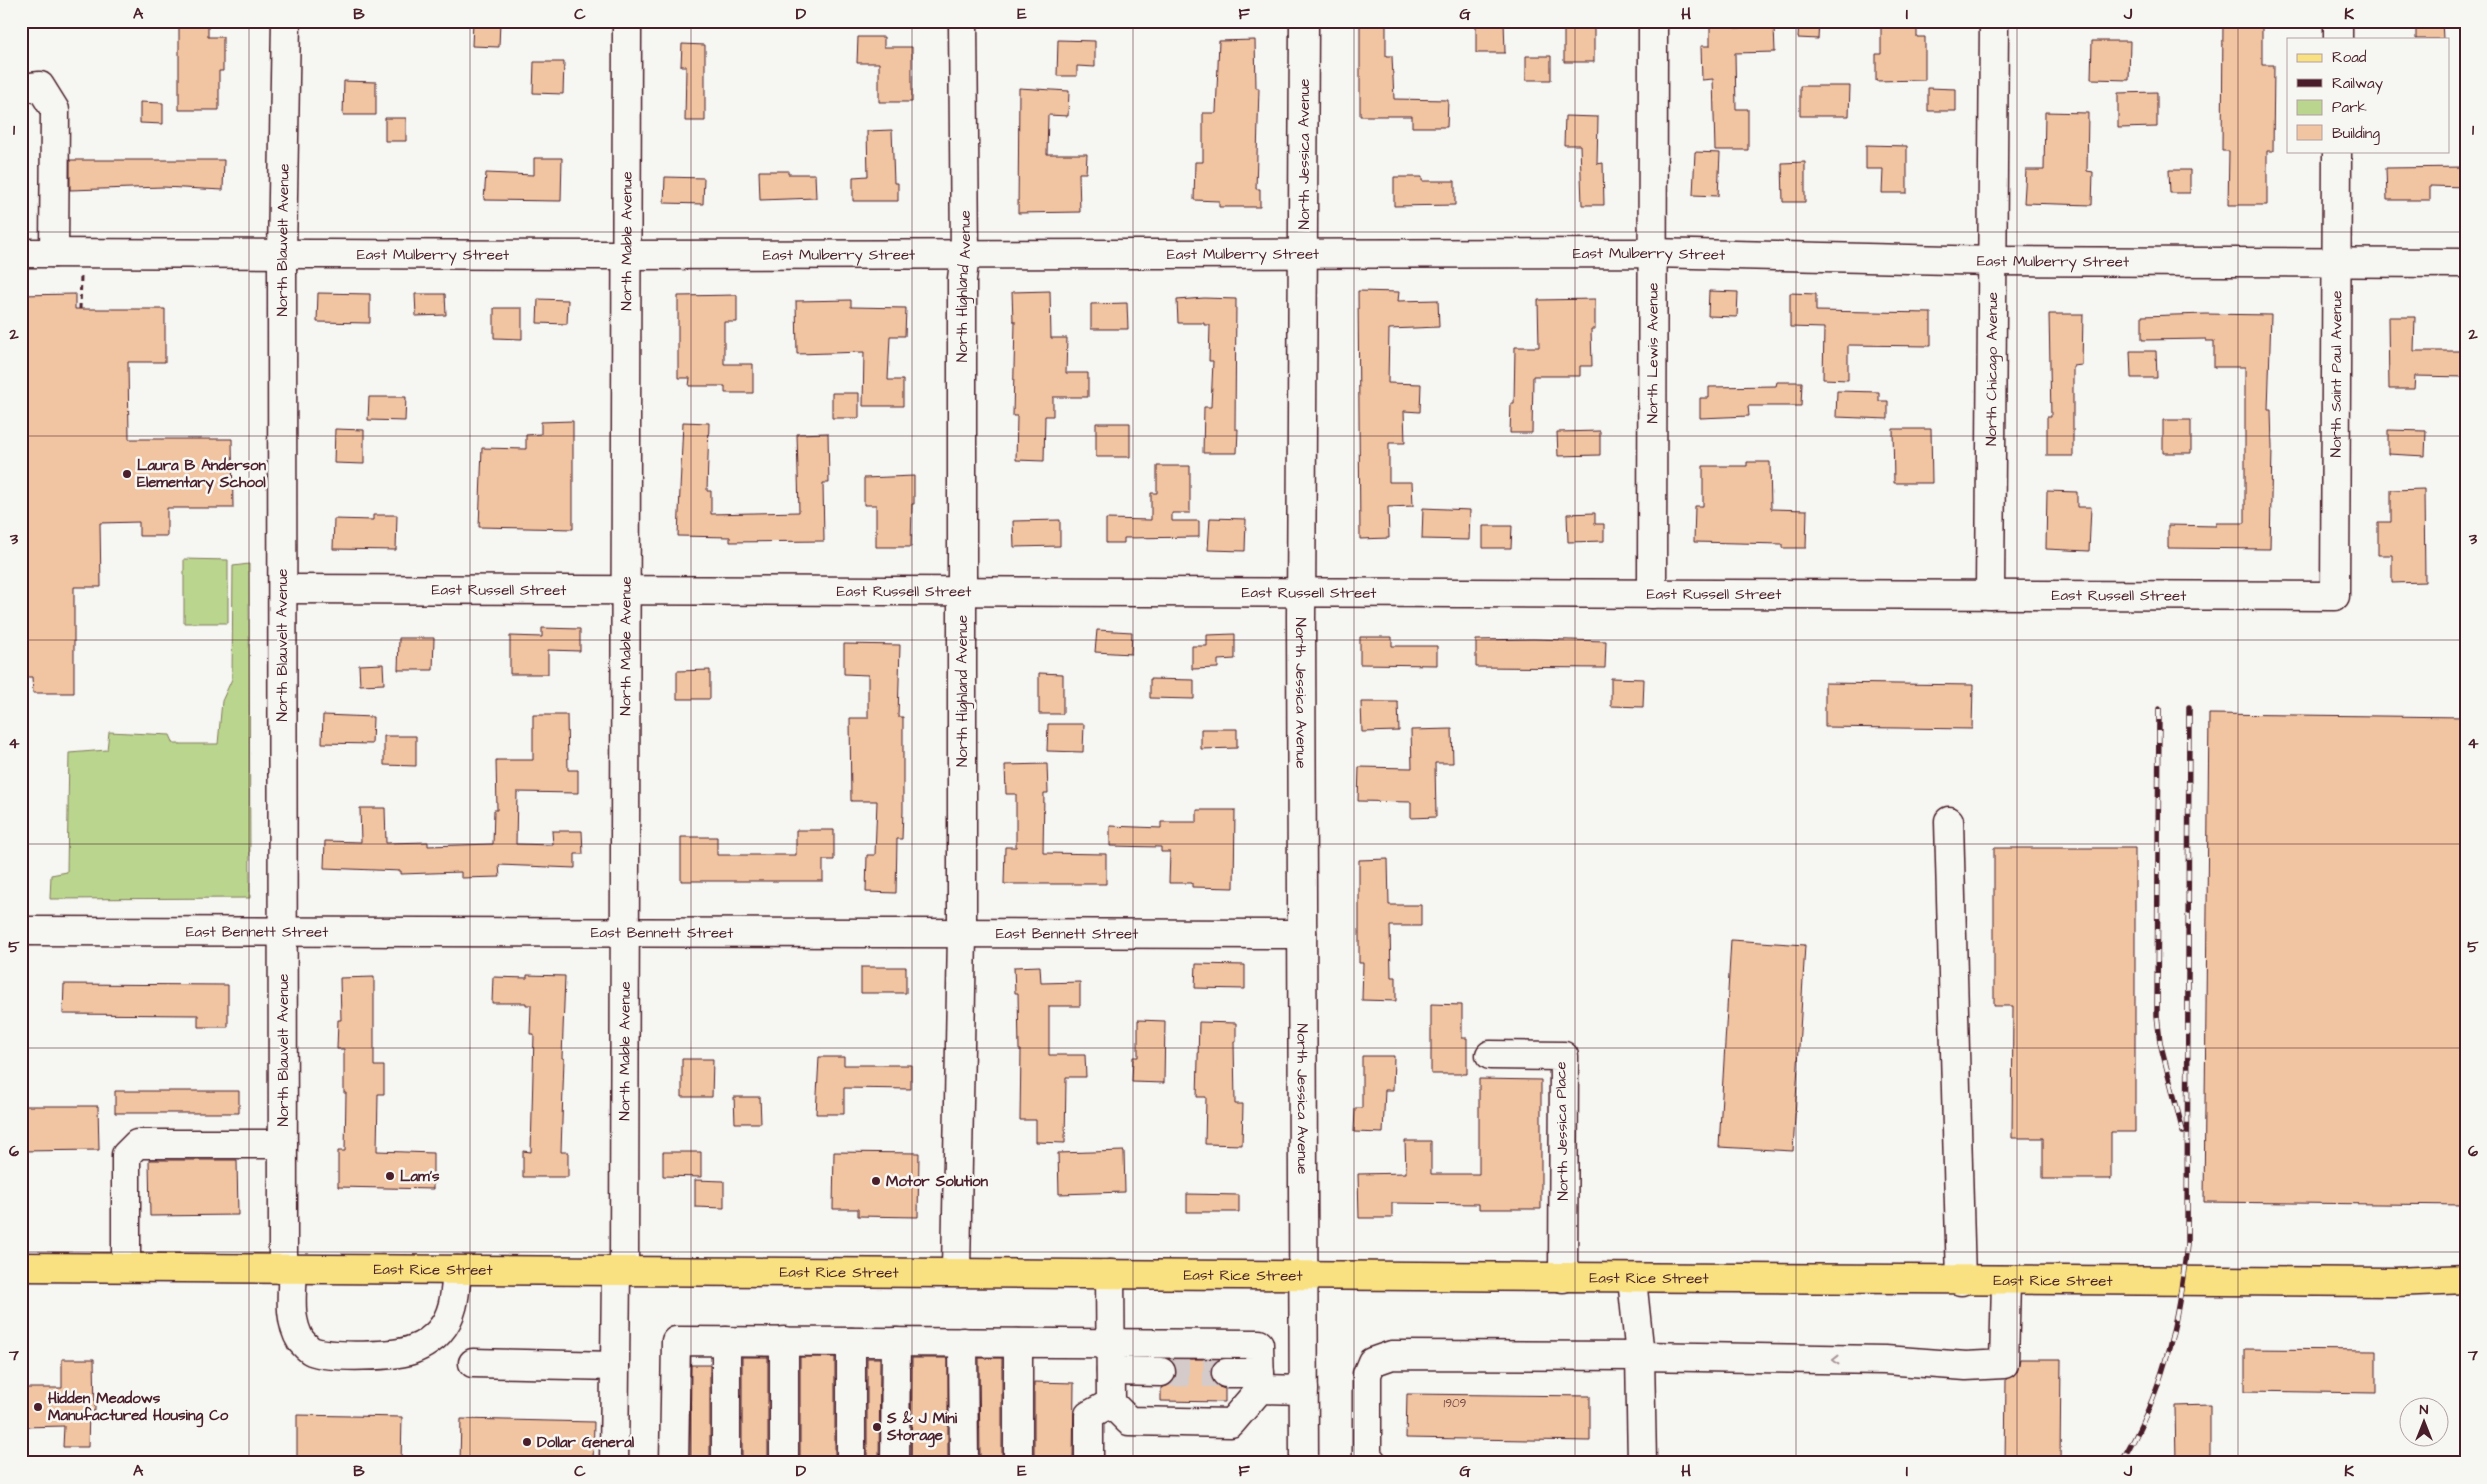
<svg xmlns="http://www.w3.org/2000/svg" width="2487" height="1484" viewBox="0 0 2487 1484" font-family="'Architects Daughter',sans-serif">
<style>
.green{fill:#bad58d;stroke:#827a5c}
.building{fill:#f1c5a1;stroke:#4a1f2b}
.lines{fill:none;stroke-linecap:round;stroke-linejoin:round}
.minor-tunnel{stroke:#d4cbca;stroke-width:28;stroke-dasharray:28 14;stroke-linecap:butt}
.minor-casing{stroke:#4a1f2b;stroke-width:31}
.major-casing{stroke:#4a1f2b;stroke-width:31}
.path{stroke:#4a1f2b;stroke-width:3;stroke-dasharray:5 4;stroke-linecap:butt}
.minor{stroke:#f6f6f2;stroke-width:28}
.major{stroke:#f9e181;stroke-width:28}
.rail-casing{stroke:#4a1f2b;stroke-width:5.5}
.rail{stroke:#f6f6f2;stroke-width:4;stroke-dasharray:11;stroke-linecap:butt}
.oneway{stroke:#a99598}
.grid{fill:none;stroke:#4a1f2b;stroke-width:1;stroke-opacity:0.55}
.poi-dot{fill:#4a1f2b;stroke:#f6f6f2;stroke-width:2}
.labels{text-anchor:middle;dominant-baseline:central;stroke-width:5;stroke-linejoin:round;paint-order:stroke}
.number-label{font-size:12px;fill:#744848}
.street-label{font-size:15px;fill:#4a1f2b;stroke:#f6f6f2}
.poi-label{font-size:15px;font-weight:bold;fill:#4a1f2b;stroke:#f6f6f2;text-anchor:start}
.neatline{fill:none;stroke:#4a1f2b;stroke-width:2}
.grid-label{font-size:16px;text-anchor:middle;font-weight:bold;fill:#4a1f2b}
</style>
<rect width="100%" height="100%" fill="#f6f6f2"/>
<filter id="ink" filterUnits="userSpaceOnUse"><feTurbulence type="fractalNoise" baseFrequency=".02" numOctaves="2"/><feDisplacementMap in="SourceGraphic" scale="10" xChannelSelector="R" yChannelSelector="G"/><feConvolveMatrix kernelMatrix="1 2 1 2 8 2 1 2 1" color-interpolation-filters="sRGB"/></filter>
<g filter="url(#ink)">
<!-- green -->
<path class="green" d="M184,559L228,560V623H184Z
M249,564L250,898L50,899L51,875L67,872L69,753L107,750L109,732L170,735L174,744H218L222,701L232,679L233,566Z"/>
<!-- building -->
<path class="building" d="M179,21H208V37H223V71H219V110H179Z
M473,21H500L499,47L472,46Z
M1476,21H1504L1505,53H1476Z
M1710,21H1735V28L1774,26L1775,52L1735,53L1736,109H1748V150H1715L1713,79L1702,80L1701,46H1710Z
M1799,21H1819L1818,39L1798,38Z
M2223,21H2262V65H2274L2273,151H2267V205H2228L2229,151H2222Z
M2416,21H2442L2443,39H2416Z
M1360,23H1386V56H1392L1394,99L1448,100L1447,127H1412V116H1360Z
M1564,24L1594,25V62H1564Z
M1881,26H1917V37H1925V80L1876,81V54H1881Z
M858,37H884V47H912V102H879V63H857Z
M1058,40L1095,41V67L1077,66V76H1057Z
M1255,40L1256,88H1259L1256,189H1260V207H1219V201L1194,200L1195,162H1203V113H1216L1219,41Z
M2092,41H2130L2129,80L2091,79Z
M682,44L705,45V121H685L686,66H681Z
M1526,56H1551V80H1526Z
M534,62H564L563,94L533,93Z
M344,81L376,82V115H343Z
M1800,86H1850L1849,116H1800Z
M1019,88L1069,91L1068,116L1048,115L1047,154H1087L1086,173H1079L1080,212L1018,213Z
M1928,88L1956,89V111H1928Z
M2157,92V127L2118,128V93Z
M140,102L163,103V124L140,123Z
M2045,112L2088,113L2087,171L2093,172L2092,205L2024,203L2026,170H2044Z
M1565,116L1598,117L1597,164L1603,163L1604,205H1582L1580,145H1564Z
M385,118H406V141H385Z
M892,130L894,183H898V201H853V177L868,176L867,131Z
M1866,145L1907,146V193H1882L1883,169H1866Z
M1695,152L1720,153L1718,196L1693,195Z
M534,158H562L561,201L484,200L486,173L534,175Z
M70,160H224L223,190L163,187L70,190Z
M1805,162V202H1783L1782,163Z
M2466,167V187L2430,186V200H2387L2386,168Z
M2169,170H2190V193H2170Z
M759,171H788V174H815L816,198L760,200Z
M665,177L704,178L703,204L664,203Z
M1394,177H1422V181H1455V205L1394,206Z
M1050,291L1051,338H1067L1066,373H1088V397H1053V416H1045L1044,461L1016,460L1017,416H1013L1015,321H1013L1012,292Z
M1358,291L1399,292L1398,301L1438,300L1439,327L1389,329L1388,383L1421,384L1420,412L1404,411L1405,443H1389V482H1412L1413,506L1388,507L1389,538L1360,539Z
M1709,291L1738,292L1737,317L1708,316Z
M318,293L370,294V323L317,322Z
M1790,293L1816,294V311L1931,313V346L1848,345V380L1823,379L1824,328L1790,327Z
M75,294V309H165V362H128L129,439H232L233,508H167V536H139V522L100,523L101,587H74V693H33L32,677H21V295Z
M415,294H445L446,315L416,316Z
M737,295V322H724V364H753V393H725V386H689L690,378H678V296Z
M1204,298L1236,299L1235,429H1238L1237,453H1203L1204,407H1211L1213,361H1209L1210,325H1204V323H1178L1177,300Z
M538,299L568,300L567,324L537,323Z
M1595,299V329H1591L1592,366H1580V376H1533L1532,433H1510L1511,403H1514L1515,347H1539L1538,300Z
M851,300V307L906,308L905,336H890L888,380H903V406H863L864,352L797,354L796,301Z
M1127,303L1128,329H1091V304Z
M494,308H522V339L494,338Z
M2049,314H2083L2082,365L2073,366V456H2047V417H2051Z
M2206,314L2271,315L2268,410H2271L2272,448L2270,549L2168,548V525L2216,526V523H2245V367H2214V341H2206V339L2142,340V316Z
M2388,317H2415L2414,351H2466V377L2415,376L2414,389H2389Z
M2130,351H2156L2157,378H2131Z
M1777,382H1802L1801,406H1748L1749,416L1700,418V398H1709V387L1776,386Z
M1837,391L1879,392V401H1888V419L1836,417Z
M832,393H859V418H832Z
M369,397H406L405,421L368,420Z
M2163,420H2191V453H2163Z
M573,421V529L479,527L482,448L526,449V435L541,434V422Z
M683,422L709,423L707,491H711V514L799,512L797,434L828,433L829,483H823L824,541L730,542V537L678,536Z
M1096,423H1130V457H1096Z
M335,429L364,430V464L334,463Z
M1893,429H1931L1932,483H1894Z
M2388,430L2426,431L2425,456L2388,454Z
M1600,431V455L1558,456L1557,432Z
M1747,462H1770L1771,509L1807,510L1806,548H1782V544L1694,542L1695,506H1703V466H1747Z
M1157,466H1190V513H1172V521H1199V537L1124,538V543H1106V519L1151,520V493H1157Z
M914,476V504H912L911,547H876V505H864V478Z
M2424,489L2425,582L2392,583V555H2378V522H2391V490Z
M2047,491L2077,492V507H2091L2089,551L2046,549Z
M1423,508L1470,510L1469,540L1422,539Z
M1595,513V524H1604V541L1568,542L1567,514Z
M373,515H397L396,550L333,549L334,519L373,520Z
M1210,518L1246,519L1245,551L1208,550Z
M1060,520V546L1014,547L1013,521Z
M1483,526H1512L1511,548H1483Z
M542,628L580,629V651L548,650V674H510V636L542,637Z
M1097,630L1132,632L1131,654L1095,652Z
M1235,634V659L1218,660V668L1192,669V646H1207V635Z
M1360,637H1392V646H1437V665L1360,664Z
M399,638H434L433,670H398Z
M1533,639L1606,641L1605,668L1476,667V640Z
M844,644L900,645L898,717H903V811L902,839H897L896,893L866,892L867,855H875L877,801H851L850,718H868V675L844,674Z
M383,664L384,684L360,685L359,665Z
M710,670V699H677V671Z
M1039,673L1063,674V714H1039Z
M1611,678L1644,679L1643,707L1611,706Z
M1150,679L1194,680V699L1150,698Z
M1825,683L1973,685L1972,729L1825,727Z
M1361,702H1398L1399,731L1362,732Z
M2209,714L2466,717V1205L2204,1202Z
M323,715L373,717L372,744L322,743Z
M533,715H567L568,770H578V793L517,792L516,844L553,845L552,831H582L583,854H575V868L499,865L500,877L461,878V872L401,874V871L324,868L325,841L361,842L360,808H385L386,843L428,842V846L493,844L494,810H497L496,760H533Z
M1048,724H1084L1083,752L1047,751Z
M1201,729H1237V748L1201,749Z
M1452,729L1453,763H1435L1436,817L1411,818V802L1358,801L1359,767L1412,768L1411,730Z
M384,736H416V766L384,765Z
M1047,764L1048,793H1044L1043,853L1106,854V884H1004L1005,847H1016V794H1006L1005,765Z
M1197,810H1235L1234,888L1192,887V883H1169L1170,852H1161V847L1110,846V826L1161,828V822H1197Z
M796,830H834V860H823V881H681V837H717V855H796Z
M1994,848H2135V1132H2111V1179H2043V1138H2012L2013,1006H1994Z
M1388,859L1389,905H1421V926H1390L1391,977H1396V1001L1362,1000L1363,963H1359V860Z
M1731,940L1805,945L1793,1151L1719,1147Z
M1196,964L1245,965V989L1195,988Z
M1040,966L1041,983L1080,982V1006H1049V1055H1085L1086,1077H1066L1065,1143L1036,1142V1120H1020L1021,1050H1019L1018,993H1015L1014,967Z
M861,967H906V993H861Z
M527,975L565,976L562,1058H564L561,1152H568V1177H523V1151L531,1152L534,1034H530L531,1005H526V1003H492L493,977L527,978Z
M374,977V1066H384V1094H378L377,1151L433,1153V1189L338,1187V1151H345L346,1093H344V1049H337L338,1020H341L340,978Z
M64,984L228,985V1027H198V1015L63,1014Z
M1431,1004L1462,1005V1038H1467V1074H1431Z
M1138,1020L1165,1021L1164,1083L1132,1082L1133,1057H1138Z
M1199,1022L1236,1023V1042H1234L1235,1104H1243L1242,1145L1205,1144L1206,1097H1197Z
M1362,1056H1394L1393,1090H1385L1383,1133L1354,1132L1355,1108H1362Z
M819,1057H844V1065H911V1089L844,1088V1114H816Z
M682,1059H713L712,1097H682Z
M1479,1079L1541,1080V1209H1479V1204L1392,1203V1218H1359L1358,1174L1406,1173L1405,1141H1431V1174H1479Z
M115,1091H239V1113H115Z
M734,1097H760L761,1123H735Z
M21,1106H98L99,1150L21,1151Z
M1124,1151L1125,1192L1059,1194L1058,1153Z
M663,1152H701V1177L663,1176Z
M834,1152L919,1153L918,1217L858,1216V1209H833Z
M149,1160H237L238,1215L150,1216Z
M695,1180L724,1181V1208L695,1207Z
M1187,1194L1239,1195V1212H1187Z
M2245,1349L2376,1350V1393L2245,1391Z
M742,1357H768V1463H742Z
M800,1357H835V1463H800Z
M867,1358H880L879,1463H867Z
M912,1358H948V1463H911Z
M979,1358H1002V1463H980Z
M62,1359H94L95,1411H89L88,1447H63L64,1426L23,1427L22,1388H62Z
M1170,1359H1218L1212,1366L1210,1373L1213,1381L1219,1387L1225,1389V1402L1161,1401V1388L1169,1385L1175,1380L1177,1373L1175,1365Z
M2020,1359H2061L2060,1463H2005L2006,1379L2017,1372Z
M691,1365H710V1463H690Z
M1034,1382L1074,1383L1073,1463H1034Z
M1407,1394L1590,1396V1441L1406,1438Z
M2210,1405V1463H2176L2175,1406Z
M297,1415L402,1417L401,1463H297Z
M461,1419L594,1422L593,1463H460Z"/>
<g class="lines">
<!-- minor-tunnel -->
<path class="minor-tunnel" d="M1161,1372L1226,1373"/>
<defs>
<g id="minor">
<path id="s1" d="M1304,21L1301,619L1304,1463"/>
<path d="M2338,39V21"/>
<path d="M21,88L40,86L55,110L54,253"/>
<path id="s2" d="M21,253L594,255L1652,253L1993,261L2466,263"/>
<path id="s3" d="M283,589L2335,596L2337,151"/>
<path id="s4" d="M1652,594L1653,21"/>
<path id="s5" d="M1990,595L1994,21"/>
<path d="M1949,821L1961,1281"/>
<path id="s6" d="M21,931L1302,934"/>
<path d="M1490,1055L1564,1056L1563,1278"/>
<path d="M126,1267V1155L137,1144H283"/>
<path id="s7" d="M283,1270L282,254L286,21"/>
<path d="M293,1270C292,1293 288,1320 301,1341C304,1344 308,1349 312,1351C331,1358 396,1357 414,1349C423,1346 434,1338 439,1332C455,1314 455,1292 457,1270"/>
<path id="s8" d="M624,1271L627,21"/>
<path id="s9" d="M956,1271L962,933V279L965,255L963,21"/>
<path d="M1110,1274L1111,1403L1129,1421L1231,1423L1260,1389L1304,1390"/>
<path d="M1632,1279L1640,1356L1885,1360L1966,1366L2004,1364L2006,1281"/>
<path d="M726,1341V1463"/>
<path d="M851,1342V1463"/>
<path d="M963,1342L964,1463"/>
<path d="M473,1363L615,1366"/>
<path d="M1111,1371L1161,1372"/>
<path d="M1226,1373H1260"/>
<path d="M614,1463L616,1271"/>
<path d="M674,1463L676,1341L1259,1344L1260,1389"/>
<path d="M784,1463V1341"/>
<path d="M895,1463L896,1342"/>
<path d="M1018,1463V1343"/>
<path d="M1089,1463V1415L1111,1403"/>
<path d="M1373,1463L1367,1455V1374L1372,1362L1392,1355L1640,1356L1642,1463"/>
</g>
<g id="major">
<path id="s10" d="M21,1267C812,1271 1603,1279 2394,1282L2466,1279"/>
</g>
</defs>
<!-- minor casing -->
<use href="#minor" class="minor-casing"/>
<!-- major casing -->
<use href="#major" class="major-casing"/>
<!-- path -->
<path class="path" d="M80,309L81,276"/>
<!-- minor -->
<use href="#minor" class="minor"/>
<!-- major -->
<use href="#major" class="major"/>
<defs>
<path id="rail" d="M2159,709L2157,1015L2160,1042L2183,1132
M2121,1463C2163,1393 2178,1325 2187,1245L2189,707"/>
</defs>
<!-- rail casing -->
<use href="#rail" class="rail-casing"/>
<!-- rail -->
<use href="#rail" class="rail"/>
</g>
<!-- one-way arrows -->
<defs><path id="oneway-chevron" d="M-2-3.5L2.5 0L-2 3.5" fill="none" stroke-width="1.6" stroke-linecap="round" stroke-linejoin="round" transform="scale(1.25)"/></defs>
<use class="oneway" href="#oneway-chevron" transform="translate(1836 1360) rotate(-180)"/>
</g>
<!-- grid -->
<path class="grid" d="M249,21V1463M470,21V1463M691,21V1463M912,21V1463M1133,21V1463M1354,21V1463M1575,21V1463M1796,21V1463M2017,21V1463M2238,21V1463M21,232H2466M21,436H2466M21,640H2466M21,844H2466M21,1048H2466M21,1252H2466"/>
<!-- markers -->
<g class="poi-dot">
<circle cx="127" cy="474" r="5"/>
<circle cx="390" cy="1176" r="5"/>
<circle cx="876" cy="1181" r="5"/>
<circle cx="38" cy="1407" r="5"/>
<circle cx="877" cy="1427" r="5"/>
<circle cx="527" cy="1442" r="5"/>
</g>
<g class="labels">
<!-- number labels -->
<g class="number-label">
<text x="1455" y="1403">1909</text>
</g>
<!-- street labels -->
<g class="street-label">
<text transform="translate(1304 154) rotate(-90)">North Jessica Avenue</text>
<text stroke="none"><textPath href="#s7" startOffset="1030">North Blauvelt Avenue</textPath></text>
<text stroke="none"><textPath href="#s8" startOffset="1030">North Mable Avenue</textPath></text>
<text stroke="none"><textPath href="#s2" startOffset="1222">East Mulberry Street</textPath></text>
<text stroke="none"><textPath href="#s2" startOffset="1628">East Mulberry Street</textPath></text>
<text stroke="none"><textPath href="#s2" startOffset="412">East Mulberry Street</textPath></text>
<text stroke="none"><textPath href="#s2" startOffset="818">East Mulberry Street</textPath></text>
<text stroke="none"><textPath href="#s2" startOffset="2032">East Mulberry Street</textPath></text>
<text stroke="none"><textPath href="#s9" startOffset="985">North Highland Avenue</textPath></text>
<text stroke="none"><textPath href="#s4" startOffset="241">North Lewis Avenue</textPath></text>
<text stroke="none"><textPath href="#s5" startOffset="226">North Chicago Avenue</textPath></text>
<text stroke="none"><textPath href="#s3" startOffset="2274">North Saint Paul Avenue</textPath></text>
<text stroke="none"><textPath href="#s3" startOffset="216">East Russell Street</textPath></text>
<text stroke="none"><textPath href="#s3" startOffset="621">East Russell Street</textPath></text>
<text stroke="none"><textPath href="#s3" startOffset="1026">East Russell Street</textPath></text>
<text stroke="none"><textPath href="#s3" startOffset="1431">East Russell Street</textPath></text>
<text stroke="none"><textPath href="#s3" startOffset="1836">East Russell Street</textPath></text>
<text transform="translate(282 645) rotate(-90)">North Blauvelt Avenue</text>
<text stroke="none"><textPath href="#s8" startOffset="625">North Mable Avenue</textPath></text>
<text transform="translate(962 691) rotate(-90)">North Highland Avenue</text>
<text stroke="none"><textPath href="#s1" startOffset="672">North Jessica Avenue</textPath></text>
<text stroke="none"><textPath href="#s6" startOffset="236">East Bennett Street</textPath></text>
<text stroke="none"><textPath href="#s6" startOffset="641">East Bennett Street</textPath></text>
<text stroke="none"><textPath href="#s6" startOffset="1046">East Bennett Street</textPath></text>
<text transform="translate(283 1050) rotate(-90)">North Blauvelt Avenue</text>
<text stroke="none"><textPath href="#s8" startOffset="220">North Mable Avenue</textPath></text>
<text stroke="none"><textPath href="#s1" startOffset="1078">North Jessica Avenue</textPath></text>
<text transform="translate(1562 1131) rotate(-91)">North Jessica Place</text>
<text stroke="none"><textPath href="#s10" startOffset="412">East Rice Street</textPath></text>
<text stroke="none"><textPath href="#s10" startOffset="818">East Rice Street</textPath></text>
<text stroke="none"><textPath href="#s10" startOffset="1222">East Rice Street</textPath></text>
<text stroke="none"><textPath href="#s10" startOffset="1628">East Rice Street</textPath></text>
<text stroke="none"><textPath href="#s10" startOffset="2032">East Rice Street</textPath></text>
</g>
<!-- poi labels -->
<g class="poi-label">
<text x="137" y="465">Laura B Anderson<tspan x="137" dy="17">Elementary School</tspan></text>
<text x="400" y="1176">Lam's</text>
<text x="886" y="1181">Motor Solution</text>
<text x="48" y="1398">Hidden Meadows<tspan x="48" dy="17">Manufactured Housing Co</tspan></text>
<text x="887" y="1418">S &amp; J Mini<tspan x="887" dy="17">Storage</tspan></text>
<text x="537" y="1442">Dollar General</text>
</g>
</g>
<!-- margin -->
<rect width="2487" height="1484" fill="none" stroke="#f6f6f2" stroke-width="55"/>
<!-- legend -->
<rect x="2287" y="38" width="162" height="115" fill="#f6f6f2" stroke="#b1a0a2"/>
<rect x="2297" y="54" width="25" height="8" fill="#f9e181" stroke="#b1a0a2"/>
<text x="2332" y="62" font-size="15" fill="#4a1f2b">Road</text>
<rect x="2297" y="79" width="25" height="8" fill="#4a1f2b" stroke="#b1a0a2"/>
<text x="2332" y="88" font-size="15" fill="#4a1f2b">Railway</text>
<rect x="2297" y="100" width="25" height="15" fill="#bad58d" stroke="#b1a0a2"/>
<text x="2332" y="112" font-size="15" fill="#4a1f2b">Park</text>
<rect x="2297" y="125" width="25" height="15" fill="#f1c5a1" stroke="#b1a0a2"/>
<text x="2332" y="138" font-size="15" fill="#4a1f2b">Building</text>
<!-- north arrow -->
<g transform="translate(2424 1422)"><circle r="24" fill="#f6f6f2" stroke="#b1a0a2"/>
<path d="M0-4L9 19L0 12L-9 19Z" fill="#4a1f2b"/>
<text y="-8" font-size="14" font-weight="bold" text-anchor="middle" fill="#4a1f2b">N</text>
</g>
<rect x="28" y="28" width="2432" height="1428" class="neatline"/>
<g class="grid-label">
<text x="138" y="19">A</text>
<text x="359" y="19">B</text>
<text x="580" y="19">C</text>
<text x="801" y="19">D</text>
<text x="1022" y="19">E</text>
<text x="1244" y="19">F</text>
<text x="1465" y="19">G</text>
<text x="1686" y="19">H</text>
<text x="1907" y="19">I</text>
<text x="2128" y="19">J</text>
<text x="2349" y="19">K</text>
<text x="14" y="135">1</text>
<text x="2473" y="135">1</text>
<text x="14" y="339">2</text>
<text x="2473" y="339">2</text>
<text x="14" y="544">3</text>
<text x="2473" y="544">3</text>
<text x="14" y="748">4</text>
<text x="2473" y="748">4</text>
<text x="14" y="952">5</text>
<text x="2473" y="952">5</text>
<text x="14" y="1156">6</text>
<text x="2473" y="1156">6</text>
<text x="14" y="1360">7</text>
<text x="2473" y="1360">7</text>
<text x="138" y="1476">A</text>
<text x="359" y="1476">B</text>
<text x="580" y="1476">C</text>
<text x="801" y="1476">D</text>
<text x="1022" y="1476">E</text>
<text x="1244" y="1476">F</text>
<text x="1465" y="1476">G</text>
<text x="1686" y="1476">H</text>
<text x="1907" y="1476">I</text>
<text x="2128" y="1476">J</text>
<text x="2349" y="1476">K</text>
</g>
</svg>
